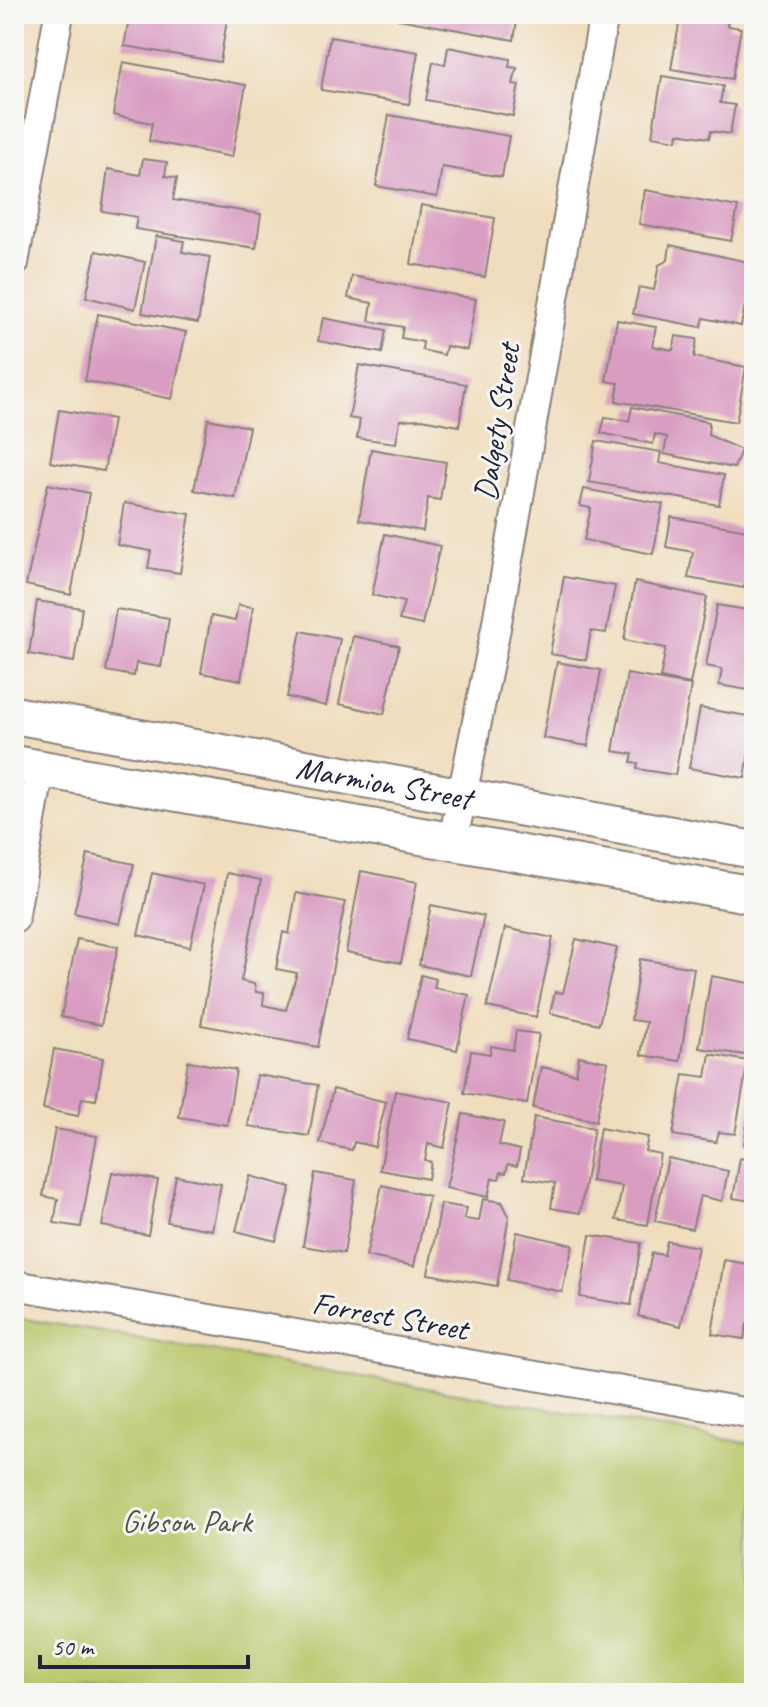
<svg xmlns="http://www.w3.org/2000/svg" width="768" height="1707" viewBox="0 0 768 1707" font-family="Caveat,sans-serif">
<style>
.green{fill:#b7c466;stroke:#6c7350;stroke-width:2}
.building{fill:#d99dc2}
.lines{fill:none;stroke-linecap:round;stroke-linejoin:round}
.minor-casing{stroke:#89807c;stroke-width:32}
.major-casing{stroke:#89807c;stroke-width:40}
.minor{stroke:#fff;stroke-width:28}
.major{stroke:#fff;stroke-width:36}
.labels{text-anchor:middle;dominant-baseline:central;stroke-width:6;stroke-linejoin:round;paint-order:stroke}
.street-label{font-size:32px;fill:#22223b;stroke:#f6f6f2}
.park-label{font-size:32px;fill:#4f5348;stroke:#f6f6f2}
</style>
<rect width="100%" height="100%" fill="#f6f6f2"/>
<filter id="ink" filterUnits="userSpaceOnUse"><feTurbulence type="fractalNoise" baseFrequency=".0125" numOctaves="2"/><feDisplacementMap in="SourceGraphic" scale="16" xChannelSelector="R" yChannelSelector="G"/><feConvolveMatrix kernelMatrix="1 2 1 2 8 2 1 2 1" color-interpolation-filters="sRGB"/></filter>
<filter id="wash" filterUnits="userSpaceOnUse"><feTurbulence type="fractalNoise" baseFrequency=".006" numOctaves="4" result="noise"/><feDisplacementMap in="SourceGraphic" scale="32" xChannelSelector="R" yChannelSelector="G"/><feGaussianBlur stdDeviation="1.8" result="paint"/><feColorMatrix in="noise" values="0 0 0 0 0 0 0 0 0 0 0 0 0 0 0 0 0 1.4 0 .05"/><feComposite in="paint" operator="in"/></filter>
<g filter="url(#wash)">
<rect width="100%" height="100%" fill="#f0ddbd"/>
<!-- green -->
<path class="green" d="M14,1317L754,1444V1693H14Z"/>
<g id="blocks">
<!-- building -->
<path class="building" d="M130,14H228L220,62L124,46Z
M399,14H518L514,40L398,19Z
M681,14H729L727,26L741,28L732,79L671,69Z
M330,37L418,52L409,104L321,90Z
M448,47L510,59L509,67L517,68L513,84L519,85L513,116L426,100L433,62L445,65Z
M123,62L246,85L232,157L149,141L152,123L113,115Z
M662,76L723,86L720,103L735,105L730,134L711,131L709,138L678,133L677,140L652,136Z
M389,115L509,136L502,177L442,167L437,197L376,186Z
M143,159L167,162L165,176L177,178L173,200L261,214L256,248L135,229L137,217L102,211L108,169L140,175Z
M645,190L738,207L731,241L639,224Z
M421,205L495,218L485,277L411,264Z
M156,236L184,241L182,252L210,257L198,323L142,313Z
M670,245L753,263L741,326L704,318L701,327L633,314L639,287L654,290L659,265L668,260Z
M96,251L145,262L135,309L86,297Z
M352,276L476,299L467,350L446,346L444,355L422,350L423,342L401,338L403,327L369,321L372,303L348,298Z
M98,314L186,332L172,399L85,381Z
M323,318L386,330L382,353L318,341Z
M617,320L656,327L652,346L673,350L676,336L697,339L694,357L746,367L736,422L616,401L619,383L606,381Z
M359,365L466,384L459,426L422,419L400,420L396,443L357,438L360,420L349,418Z
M632,407L709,422L708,435L741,450L734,468L664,454L667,437L655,434L653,444L601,433L605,417L629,421Z
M59,410L113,419L104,471L50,462Z
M208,419L249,427L235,498L194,490Z
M596,441L661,452L659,463L724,475L719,505L589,482Z
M371,449L446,462L440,500L428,498L423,531L359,520Z
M48,484L89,493L71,595L26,585Z
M584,489L663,504L653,554L584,540L591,508L580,506Z
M124,503L190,514L180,573L148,568L151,551L117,545Z
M671,517L754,531L744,588L688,578L693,552L666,547Z
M385,534L440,546L422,625L399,620L404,602L372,595Z
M564,577L615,586L606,633L591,631L586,660L550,654Z
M635,582L707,597L690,684L660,678L666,648L624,640Z
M37,601L82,608L74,662L29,654Z
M238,605L253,607L241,680L201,673L211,616L235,621Z
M717,605L754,611V691L719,685L722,669L706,666Z
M116,609L169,618L161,667L136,663L134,676L106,671Z
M301,631L340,639L326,706L287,697Z
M353,636L399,646L384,714L339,704Z
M557,662L601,670L588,746L543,738Z
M627,674L691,685L675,775L637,769L638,763L631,762L633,754L613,751Z
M700,708L754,717L745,778L689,768Z
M88,854L134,864L120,924L74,913Z
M361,871L417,882L401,963L346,952Z
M152,873L204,885L190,947L138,935Z
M227,873L261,880L241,981L254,984L256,992L264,993L263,1005L286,1010L297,973L276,969L283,932L289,934L296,893L345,902L318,1047L201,1025Z
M431,905L484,916L471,976L419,965Z
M505,928L553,938L536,1017L487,1007Z
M77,939L118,947L101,1025L61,1017Z
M576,939L617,948L599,1024L550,1013L555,992L563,993Z
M640,959L694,968L680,1061L641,1055L646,1022L631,1020Z
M421,975L436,979L434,988L469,995L457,1050L407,1039Z
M711,976L754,984L745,1055L699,1048Z
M516,1031L539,1034L527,1104L464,1093L471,1051L490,1054L491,1046L513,1050Z
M54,1049L103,1058L96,1100L82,1098L78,1116L43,1109Z
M710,1054L748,1061L735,1134L719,1132L716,1142L673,1135L684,1074L706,1077Z
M579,1056L608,1062L596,1121L533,1108L541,1067L576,1074Z
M188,1061L236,1070L227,1125L179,1117Z
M257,1075L318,1085L309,1136L248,1126Z
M333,1089L386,1102L375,1147L354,1142L352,1150L320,1143Z
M395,1091L453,1102L444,1148L428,1144L425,1160L431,1162L428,1179L380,1170Z
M752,1093L754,1094V1145L744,1144Z
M463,1114L504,1122L499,1145L520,1150L517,1166L508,1164L506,1173L501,1172L499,1179L492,1178L488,1197L446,1188Z
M534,1117L594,1128L580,1213L551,1208L555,1183L524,1178Z
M600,1128L648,1137L645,1151L660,1154L648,1225L616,1220L622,1186L591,1181Z
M55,1129L97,1136L81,1227L54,1223L58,1199L43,1196Z
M668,1158L728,1171L722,1201L700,1196L692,1229L655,1221Z
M740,1158L754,1161V1208L750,1207L751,1201L733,1198Z
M112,1172L158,1180L148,1235L102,1226Z
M315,1173L356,1180L344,1253L303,1246Z
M176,1176L221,1184L212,1230L167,1222Z
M250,1176L291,1187L276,1241L236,1231Z
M382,1185L429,1196L414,1266L366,1256Z
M483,1199L502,1202L509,1216L497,1286L428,1274L441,1204L466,1208L464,1219L479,1221Z
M517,1232L573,1245L562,1292L507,1280Z
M590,1235L641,1243L631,1305L580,1297Z
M667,1241L698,1247L681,1326L638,1316L652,1253L664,1255Z
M724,1260L754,1265V1325L747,1324L744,1339L712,1334Z"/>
</g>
</g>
<g filter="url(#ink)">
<use href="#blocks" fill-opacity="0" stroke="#89807c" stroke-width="2"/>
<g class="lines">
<defs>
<path id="minor" d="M14,263L59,14
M453,840L496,628L604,14
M14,919L40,769
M14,1285L754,1414"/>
<g id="major">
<path id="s1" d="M14,715L754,850"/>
<path d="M14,764L754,895"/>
</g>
</defs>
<!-- minor casing -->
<use href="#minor" class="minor-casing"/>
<!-- major casing -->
<use href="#major" class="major-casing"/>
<!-- minor -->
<use href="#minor" class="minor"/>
<!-- major -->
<use href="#major" class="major"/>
</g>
</g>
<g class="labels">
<!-- street labels -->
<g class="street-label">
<text transform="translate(497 422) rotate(-81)">Dalgety Street</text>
<text stroke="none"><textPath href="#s1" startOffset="376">Marmion Street</textPath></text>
<text transform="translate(390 1316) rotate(10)">Forrest Street</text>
</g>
<!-- park labels -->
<g class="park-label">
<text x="187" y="1521">Gibson Park</text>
</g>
</g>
<!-- margin -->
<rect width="768" height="1707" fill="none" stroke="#f6f6f2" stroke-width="48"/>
<!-- scale -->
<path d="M40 1655v12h208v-12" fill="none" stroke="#22223b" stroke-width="4"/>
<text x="52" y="1655" font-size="24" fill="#22223b" stroke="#f6f6f2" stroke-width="6" paint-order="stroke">50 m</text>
</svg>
